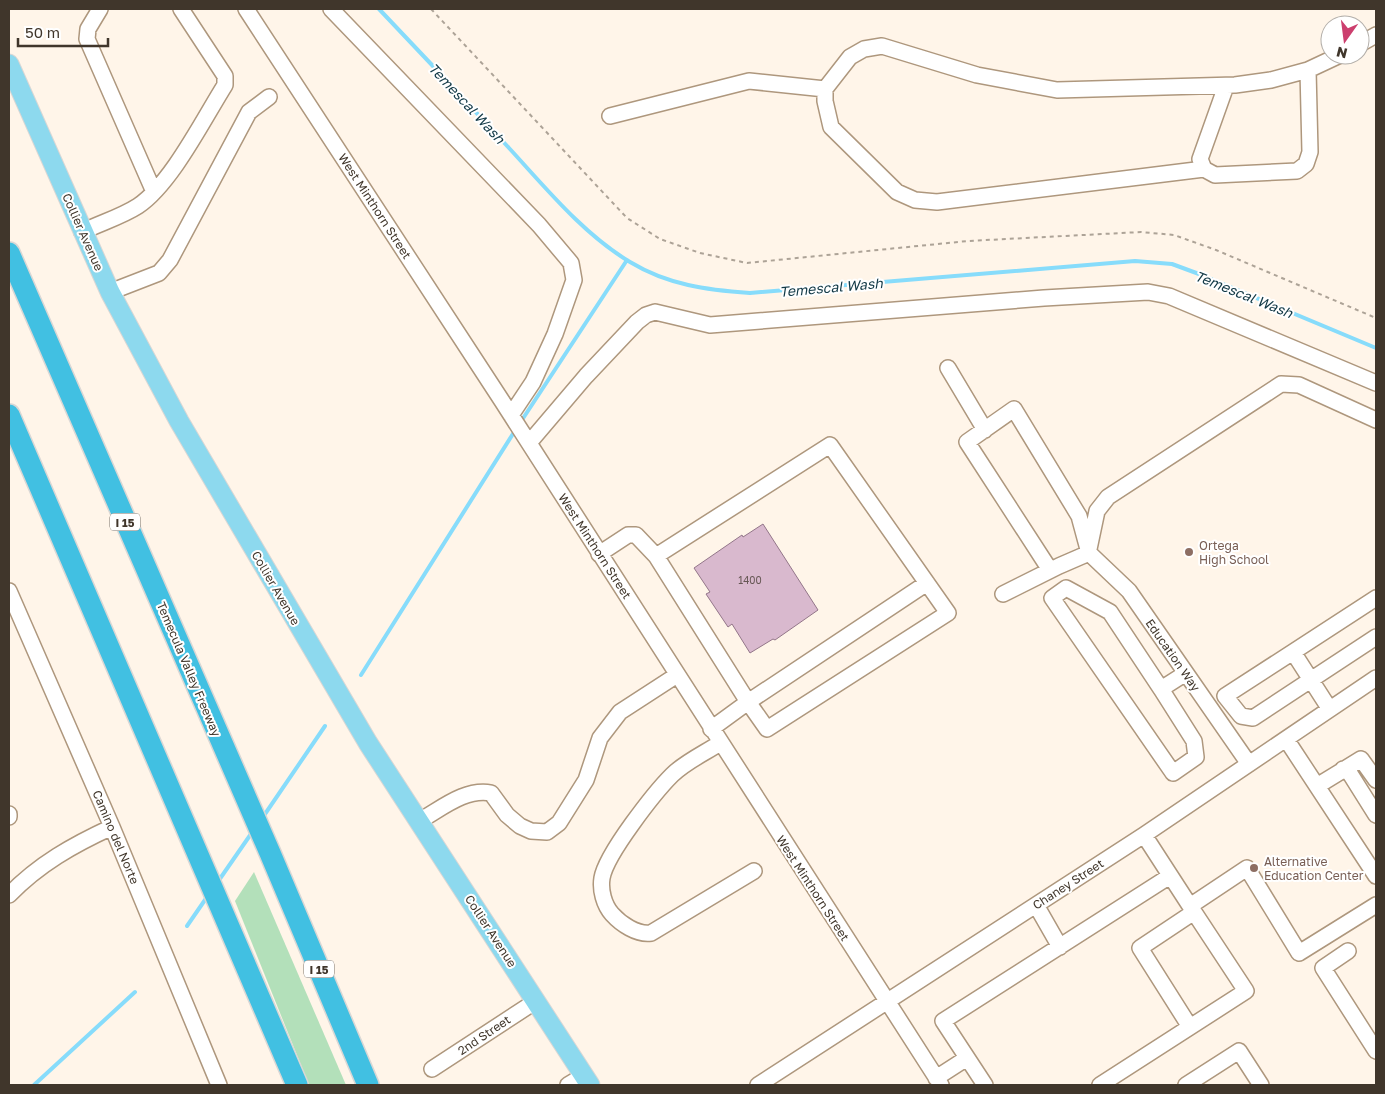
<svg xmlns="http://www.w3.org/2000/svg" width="1385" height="1094" viewBox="0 0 1385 1094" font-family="'Golos Text',sans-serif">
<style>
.green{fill:#b3e0ba}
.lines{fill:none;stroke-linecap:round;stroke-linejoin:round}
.stream{stroke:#87dcfb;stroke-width:4}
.building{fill:#d9b9ce;stroke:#937689}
.minor-casing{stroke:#ae977d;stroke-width:18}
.major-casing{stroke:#d9d7d5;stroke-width:21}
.highway-casing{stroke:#d9d7d5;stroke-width:24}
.path{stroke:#ada397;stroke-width:2;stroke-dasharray:4 4;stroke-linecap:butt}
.minor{stroke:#fff;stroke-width:15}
.major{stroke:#8dd9ee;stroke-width:19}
.highway{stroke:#41c0e2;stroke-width:21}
.education-dot{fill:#8d6e63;stroke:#fff;stroke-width:2}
.labels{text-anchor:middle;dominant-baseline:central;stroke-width:4;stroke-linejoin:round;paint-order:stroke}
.number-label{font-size:10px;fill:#665754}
.shield{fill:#fff;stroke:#79726b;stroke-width:1}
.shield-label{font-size:11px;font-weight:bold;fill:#40362b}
.street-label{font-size:12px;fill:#40362b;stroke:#fff}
.education-label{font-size:12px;fill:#785e54;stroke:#fff;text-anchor:start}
.water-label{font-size:14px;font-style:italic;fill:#123946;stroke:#fff}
</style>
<rect width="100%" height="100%" fill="#fff5e9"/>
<!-- green -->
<path class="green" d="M254,872L346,1085H309L235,901Z"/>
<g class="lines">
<!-- stream -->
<path class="stream" d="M379,9C423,55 466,101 509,148C545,187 583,234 630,262C668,285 707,290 750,293L1135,261L1172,264L1199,274L1376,348
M520,423L627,260
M361,675L516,429
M263,817L325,726
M217,883L253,831
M187,926L207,897
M34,1085L135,992"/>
</g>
<!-- building -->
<path class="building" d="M763,524L818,610L775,640L773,639L750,653L732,624L728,627L706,594L710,592L694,568L742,535L743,537Z"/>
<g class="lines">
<defs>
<path id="minor" d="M100,9L88,29L87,39L154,192
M246,9L502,401L941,1085
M331,9L539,225L571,263L574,280L555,334L533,382L511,415
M1360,44L1376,35
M1226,86L1200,159L1204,169L1215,175L1297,171L1306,164L1310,152L1308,70
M610,116L749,81L825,89
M1204,169L937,202L915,200L897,192L831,127L825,101V89L850,57L864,49L882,46L977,75L1057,90L1235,85L1271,80L1308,70L1340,55
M82,232C100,223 121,217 138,206C171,184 203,120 225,85V76L181,9
M110,292L159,273L170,260L249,112L269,97
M948,368L985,430
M529,443L586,376L637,322L646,315L655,312L710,325L1044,298L1148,292L1169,296L1376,383
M1089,549L1097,511L1108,497L1281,384L1299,385L1376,420
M1089,553L1129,591L1249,764
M599,554L628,535H636L656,556L748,702L927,583
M656,556L830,445L948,613L767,729L748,702L711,729
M1050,570L967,442L1014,409L1079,516L1089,553
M9,591L112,827L219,1085
M1003,594L1059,566L1089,553
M1293,652L1225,696L1241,716L1253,718L1376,637
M1161,689L1194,741L1196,757L1173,773L1052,598L1066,588L1110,612L1161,689L1186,673
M1329,708L1293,652L1376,598
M1286,739L1376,876
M720,743C705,753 685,762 672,775C655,792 606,854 602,878C600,890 604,905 612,914C621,924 637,935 651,933L754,871
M1343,769L1349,772L1376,815
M1317,786L1361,759L1376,780
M9,814V817
M419,821C441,809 465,788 491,793L507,815L520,826L531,831L547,832L559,823L586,780L600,738L620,712L677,675
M1144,835L1190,906L1247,868L1299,953L1376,905
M9,895C39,864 73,845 112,827
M1036,905L1060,947
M1348,951L1323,968L1376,1051
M1190,1027L1140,948L1194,912
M432,1069L536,1001
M936,1078L967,1058
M568,1085L583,1076
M758,1085L1144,835L1376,678
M985,1085L943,1021L1170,876
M1100,1085L1246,991L1190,906
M1186,1085L1239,1051L1261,1085"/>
<path id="major" d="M9,64L110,292L179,421L368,743L590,1085"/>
<path id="highway" d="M9,253L270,853L368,1085
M9,415L297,1085"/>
</defs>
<!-- minor casing -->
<use href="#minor" class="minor-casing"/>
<!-- major casing -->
<use href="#major" class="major-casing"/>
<!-- highway casing -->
<use href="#highway" class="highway-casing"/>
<!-- path -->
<path class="path" d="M431,9L627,218L660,239L700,253L747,263L968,241L1141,232L1174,235L1216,250L1376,318"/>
<!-- minor -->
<use href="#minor" class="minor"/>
<!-- major -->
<use href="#major" class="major"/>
<!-- highway -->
<use href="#highway" class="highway"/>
</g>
<!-- markers -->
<g class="education-dot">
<circle cx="1189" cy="552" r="5"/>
<circle cx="1254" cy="868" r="5"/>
</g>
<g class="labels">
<!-- number labels -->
<g class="number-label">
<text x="750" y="580">1400</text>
</g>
<!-- shield labels -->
<g class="shield">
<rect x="110" y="513.5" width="30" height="17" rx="4"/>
<rect x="304" y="960.5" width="30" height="17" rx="4"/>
</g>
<g class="shield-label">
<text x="125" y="522">I 15</text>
<text x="319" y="969">I 15</text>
</g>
<!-- street labels -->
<g class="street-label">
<text transform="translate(375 206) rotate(57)">West Minthorn Street</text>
<text transform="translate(83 232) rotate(66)">Collier Avenue</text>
<text transform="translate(595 546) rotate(57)">West Minthorn Street</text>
<text transform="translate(276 588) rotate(60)">Collier Avenue</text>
<text transform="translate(1173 655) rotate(55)">Education Way</text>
<text transform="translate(189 669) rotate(67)">Temecula Valley Freeway</text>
<text transform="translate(116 837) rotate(67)">Camino del Norte</text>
<text transform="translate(1068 884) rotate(-33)">Chaney Street</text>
<text transform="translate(813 888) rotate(57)">West Minthorn Street</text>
<text transform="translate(491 931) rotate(57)">Collier Avenue</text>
<text transform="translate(484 1035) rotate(-34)">2nd Street</text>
</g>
<!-- education labels -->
<g class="education-label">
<text x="1199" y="545">Ortega<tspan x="1199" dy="14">High School</tspan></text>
<text x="1264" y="861">Alternative<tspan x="1264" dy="14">Education Center</tspan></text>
</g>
<!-- water labels -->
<g class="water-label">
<text transform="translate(467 103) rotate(47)">Temescal Wash</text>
<text transform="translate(831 287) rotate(-5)">Temescal Wash</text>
<text transform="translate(1244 294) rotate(22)">Temescal Wash</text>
</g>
</g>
<!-- border -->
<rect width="1385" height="1094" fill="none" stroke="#40362b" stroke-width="20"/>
<!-- north arrow -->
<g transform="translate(1345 40) rotate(194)"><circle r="24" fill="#ffffff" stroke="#b3afaa"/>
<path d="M0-4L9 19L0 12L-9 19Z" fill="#cc3f6e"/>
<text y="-8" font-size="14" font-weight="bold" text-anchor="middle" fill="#40362b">N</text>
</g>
<!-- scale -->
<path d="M18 38v8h90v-8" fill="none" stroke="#40362b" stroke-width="2.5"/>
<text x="25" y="38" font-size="15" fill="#40362b" stroke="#ffffff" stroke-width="4" paint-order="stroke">50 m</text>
</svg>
